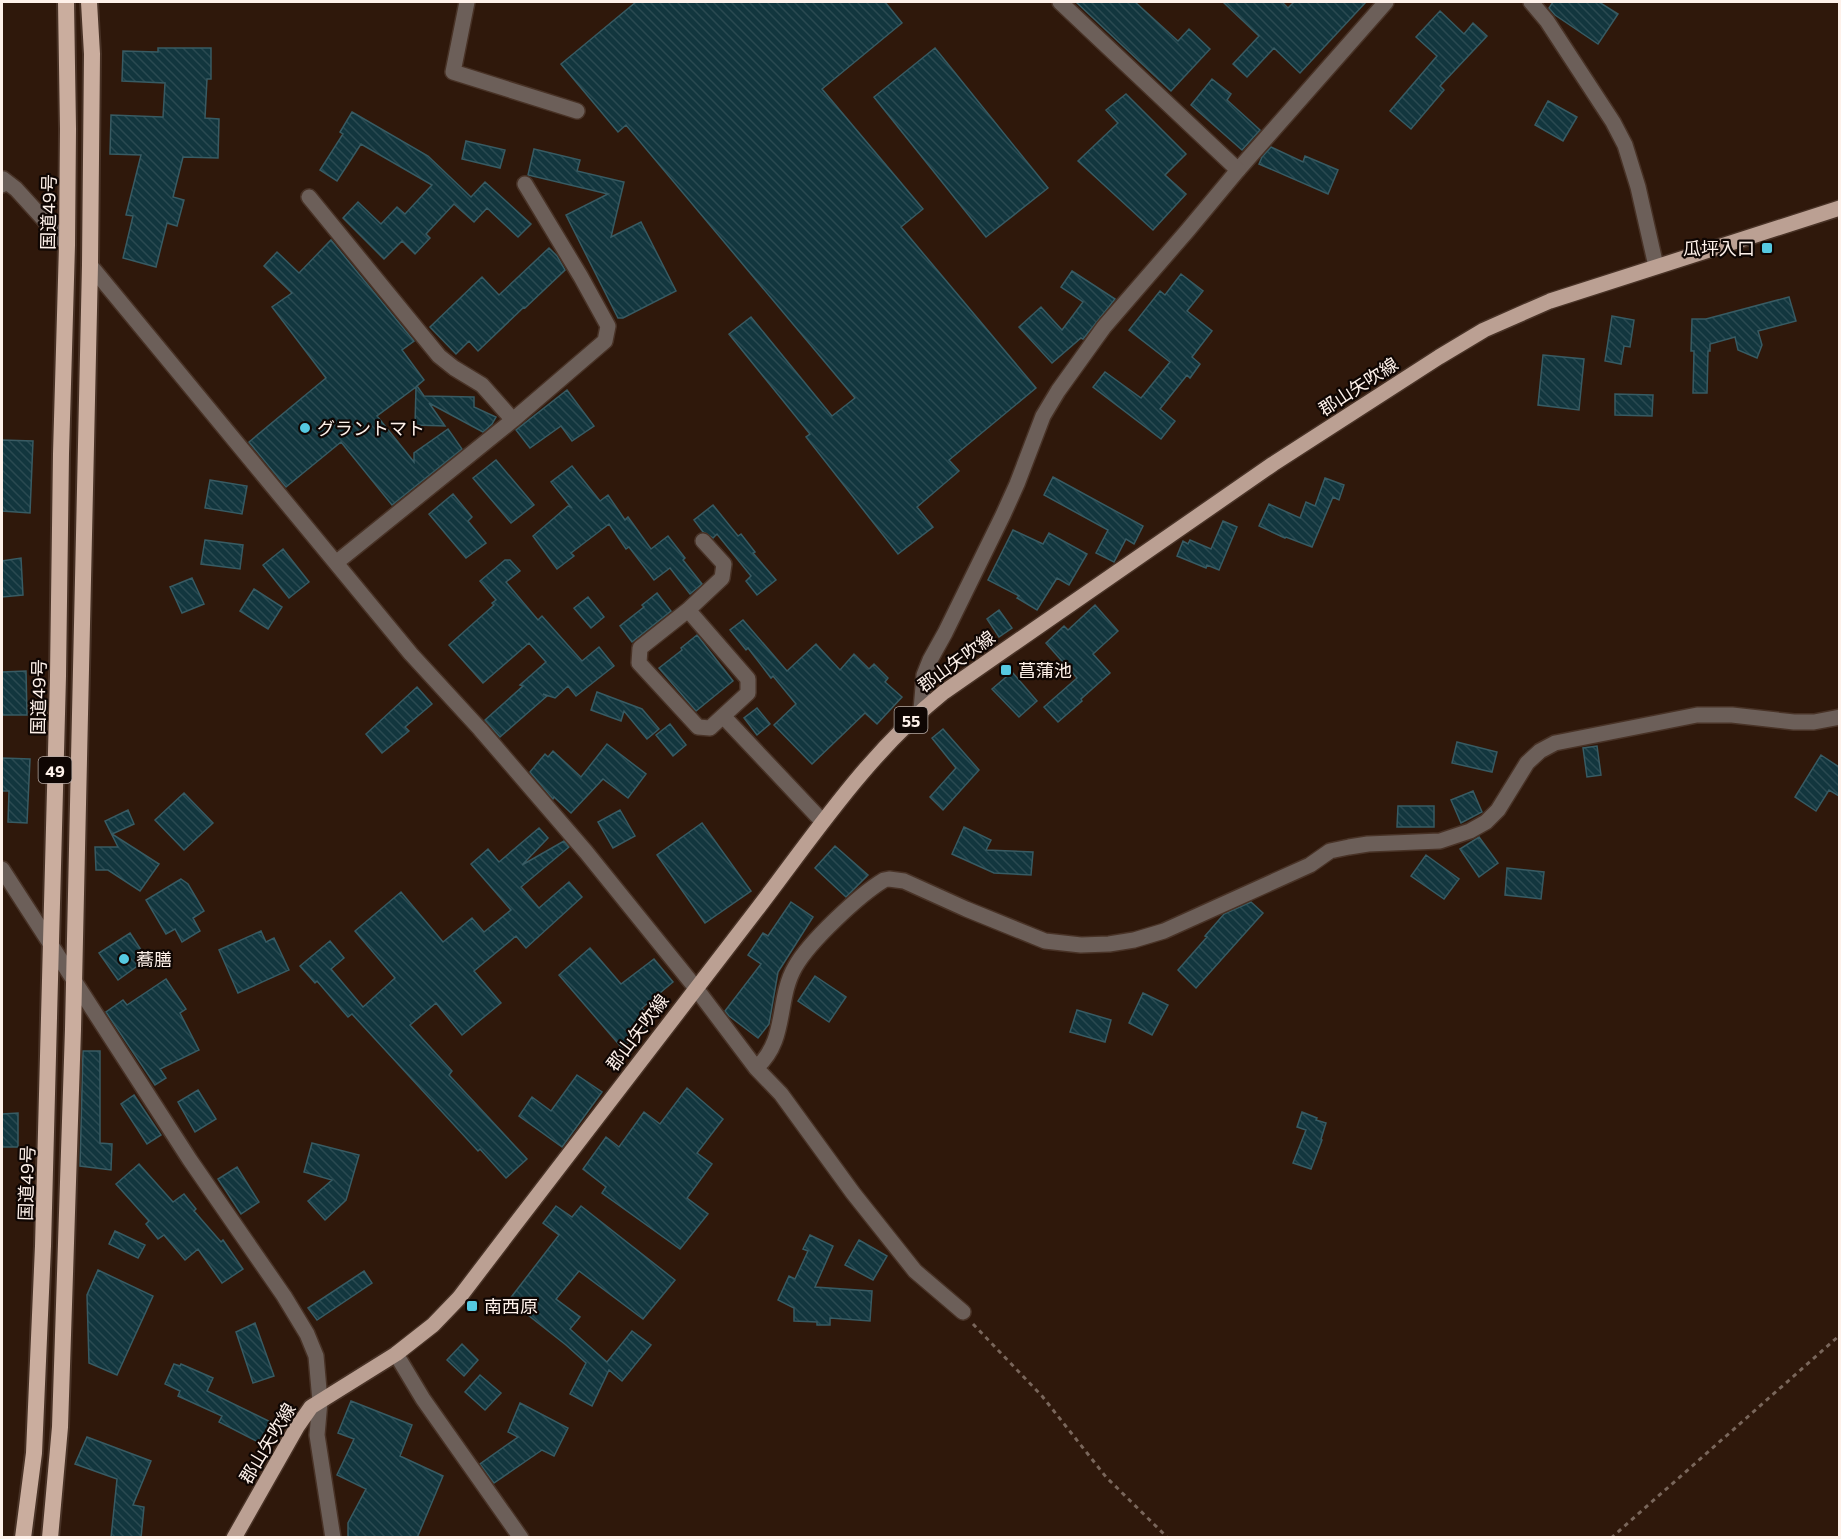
<svg xmlns="http://www.w3.org/2000/svg" width="1841" height="1539" viewBox="0 0 1841 1539" font-family="Commissioner,'Noto Sans JP',sans-serif">
<style>
.building{fill:url(#building-back-hatch);stroke:#385b63;stroke-width:1.5}
.lines{fill:none;stroke-linecap:round;stroke-linejoin:round}
.minor-casing{stroke:#483226;stroke-width:18}
.tertiary-casing{stroke:#483226;stroke-width:18}
.primary-casing{stroke:#483226;stroke-width:18}
.trunk-casing{stroke:#483226;stroke-width:20}
.path{stroke:#79665b;stroke-width:3;stroke-dasharray:4.5 4.5;stroke-linecap:butt}
.minor{stroke:#6c5f59;stroke-width:15}
.tertiary{stroke:#6c5f59;stroke-width:15}
.primary{stroke:#bba093;stroke-width:15}
.trunk{stroke:#caad9e;stroke-width:16}
.poi-dot{fill:#56c9e1;stroke:#0f0603;stroke-width:2}
.labels{text-anchor:middle;dominant-baseline:central;stroke-width:4.5;stroke-linejoin:round;paint-order:stroke}
.shield{fill:#0f0603;stroke:#b6aaa5;stroke-width:1.5}
.shield-label{font-size:16px;font-weight:bold;fill:#fef1ea}
.street-label{font-size:18px;fill:#fef1ea;stroke:#0f0603}
.poi-label{font-size:18px;fill:#fef1ea;stroke:#0f0603;text-anchor:start}
</style>
<defs>
<pattern id="building-back-hatch" width="6" height="6" patternUnits="userSpaceOnUse" patternTransform="scale(1.5)"><rect width="6" height="6" fill="#12363e"/><path d="M-1 5l2 2M0 0l6 6M5-1l2 2" fill="none" stroke="#2a4a51"/></pattern>
</defs>
<rect width="100%" height="100%" fill="#2f180b"/>
<!-- building -->
<path class="building" d="M636,2H885L902,23L822,89L923,209L901,227L1036,388L949,460L959,471L917,507L933,527L898,554L806,437L810,434L729,334L751,317L832,416L855,398L626,125L618,132L561,64Z
M1076,2H1135L1178,41L1189,29L1210,49L1171,91Z
M1223,2H1282L1288,8L1294,2H1366L1300,73L1274,48L1247,77L1233,64L1259,36Z
M1553,2H1599L1618,14L1598,44L1555,15L1549,8Z
M1440,11L1464,34L1473,23L1487,36L1440,86L1444,90L1411,129L1390,111L1437,56L1416,37Z
M158,48H211V79H207L205,118L219,119L218,158L183,157L173,197L184,200L177,226L167,223L156,267L123,258L133,216L126,215L141,155L110,154L111,115L163,117L165,83L122,81L123,51L158,52Z
M935,48L1048,188L986,237L874,97Z
M1212,79L1231,94L1227,100L1260,130L1242,150L1191,105Z
M1126,94L1186,154L1165,175L1186,194L1153,230L1078,161L1118,123L1106,110Z
M1548,101L1577,117L1563,141L1535,125Z
M352,112L428,156L471,197L485,182L531,224L518,237L487,208L474,222L454,204L426,234L430,238L415,254L402,241L384,259L343,218L358,202L381,224L397,207L405,214L432,185L361,144L337,181L320,170L343,134L340,132Z
M466,141L505,150L500,168L462,159Z
M1271,147L1303,162L1305,156L1338,170L1328,194L1259,164L1262,157Z
M534,149L580,160L577,171L624,182L611,237L641,222L676,291L623,318H618L566,215L608,194L528,175Z
M331,240L414,341L402,350L424,380L417,386L424,396L474,397V407L496,417L492,424L483,432L429,403L445,426L415,425L416,387L377,416L414,462V453L448,429L462,449L392,505L341,442L286,487L249,442L326,378L272,307L292,293L264,266L277,252L299,273Z
M549,248L557,256L565,270L525,308L524,307L478,351L469,341L456,354L430,327L482,277L499,295Z
M1072,271L1115,299L1083,339L1081,338L1052,363L1019,327L1041,307L1062,330L1083,302L1061,287Z
M1181,274L1203,291L1187,311L1212,331L1192,357L1200,364L1190,378L1187,375L1160,409L1175,421L1161,439L1093,387L1105,372L1141,398L1170,362L1129,330L1160,291L1165,295Z
M1789,297L1796,321L1758,331L1762,345L1757,358L1738,350L1735,337L1710,344V351H1708L1707,393H1693L1694,351H1691L1692,319H1706Z
M1612,316L1634,320L1630,347L1624,346L1621,364L1605,361Z
M1543,355L1584,359L1579,410L1538,405Z
M567,390L594,426L572,441L561,426L530,448L516,430Z
M1615,394L1653,395L1652,416L1615,415Z
M2,440L33,441L30,513L2,511Z
M496,460L534,505L511,523L473,478Z
M572,466L600,501L608,495L625,520L628,517L651,549L668,536L685,558L683,560L702,584L690,594L670,568L654,580L629,547L626,549L609,524L571,553L574,556L557,569L533,536L568,506L571,507L551,482Z
M1053,477L1143,526L1134,544L1126,539L1114,562L1096,553L1108,530L1044,495Z
M1325,478L1344,485L1339,500L1333,497L1312,547L1286,537L1285,538L1259,526L1269,504L1300,518L1306,502L1315,506Z
M210,480L247,486L242,514L205,508Z
M453,494L472,517L468,521L486,543L466,558L429,514Z
M713,505L738,536L741,534L755,552L753,553L776,580L757,595L746,581L751,576L717,534L713,538L703,532L694,520Z
M1223,521L1237,527L1219,570L1207,565L1206,568L1177,556L1183,541L1188,544L1190,540L1211,549Z
M1013,530L1043,544L1049,533L1087,554L1069,585L1057,578L1037,610L1017,598L1019,596L988,580Z
M205,540L243,545L240,569L201,564Z
M283,549L309,582L289,598L263,565Z
M21,558L23,595L2,597V561Z
M505,560H510L520,571L506,582L538,620L542,616L582,661L599,647L614,666L576,696L568,686L555,698L543,694L547,696L500,737L485,720L523,686L520,685L546,662L529,643L483,683L449,645L494,605L492,603L496,600L480,581Z
M192,578L204,604L182,613L170,587Z
M254,589L282,607L268,629L240,611Z
M657,593L671,611L632,642L620,626L644,607L642,605Z
M588,597L604,617L591,628L574,608Z
M1095,605L1118,631L1093,654L1110,673L1081,699L1082,701L1058,722L1044,707L1077,678L1046,643L1064,626L1068,630Z
M999,610L1012,628L999,637L987,619Z
M743,620L787,671L816,644L840,670L854,654L869,669L874,664L888,678L885,682L902,697L877,724L865,713L812,764L774,725L796,704L773,676L771,678L748,648L746,650L730,630Z
M697,635L733,681L696,711L659,668L682,650L681,648Z
M26,671L27,715H2V672Z
M1012,672L1037,701L1019,717L992,689Z
M417,687L432,704L405,727L409,731L382,753L366,734Z
M597,692L642,709L659,729L647,739L624,711L621,721L591,710Z
M757,708L770,724L757,735L744,718Z
M670,724L686,745L673,756L656,735Z
M943,729L979,770L943,810L930,797L956,768L932,738Z
M1457,742L1497,752L1492,772L1452,763Z
M607,744L646,774L628,798L603,779L571,813L554,797L553,799L530,772L545,754L548,757L553,751L581,777Z
M1597,746L1601,775L1587,777L1583,748Z
M1821,755L1839,767V796L1829,790L1816,811L1795,797Z
M2,758L30,759L27,823L8,822L9,791H2Z
M1473,791L1482,812L1461,823L1451,800Z
M184,793L213,823L184,850L155,820Z
M1398,806H1434V827H1397Z
M128,810L134,824L112,834L159,864L140,891L108,870H96L95,847H118L105,821Z
M620,810L635,836L613,848L598,822Z
M702,823L751,891L705,923L657,855Z
M964,827L991,840L986,850L1033,852L1031,875L994,873L952,854Z
M539,828L548,838L522,865L564,841L569,847L521,887L539,908L569,882L582,897L526,948L516,936L474,971L501,1003L462,1035L436,1003L410,1025L452,1071L449,1075L527,1159L506,1178L480,1149L478,1151L352,1014L348,1017L317,981L315,983L300,966L330,941L344,958L331,969L363,1007L395,978L355,931L401,892L443,942L472,918L484,932L511,910L471,864L488,849L499,862Z
M1479,837L1498,863L1479,877L1460,849Z
M835,846L868,875L846,897L815,868Z
M1426,855L1459,879L1444,899L1411,876Z
M1507,868L1544,872L1541,899L1505,895Z
M181,879L188,884L204,911L193,918L200,931L182,942L175,929L166,934L146,900Z
M791,902L813,917L778,972L769,1024L758,1038L729,1016L725,1011L761,964L748,955L763,933L768,936Z
M1251,902L1263,913L1196,988L1178,970L1207,937L1205,936L1224,914Z
M261,931L266,942L274,938L289,970L238,993L219,950Z
M130,933L147,959L118,980L99,953Z
M590,948L621,984L654,959L673,982L642,1008L654,1022L622,1048L559,975Z
M815,976L846,997L829,1022L798,1001Z
M166,979L186,1009L180,1013L199,1050L160,1069L166,1078L155,1085L106,1012L123,1000L127,1005Z
M1143,993L1168,1005L1152,1035L1129,1023Z
M1077,1010L1111,1020L1105,1042L1070,1032Z
M83,1051H100V1143L112,1144L111,1170L80,1166Z
M577,1075L602,1092L562,1147L519,1116L532,1097L551,1111Z
M687,1088L723,1119L697,1153L712,1164L687,1198L708,1214L680,1249L602,1193L606,1187L583,1169L606,1137L619,1147L644,1112L660,1124Z
M198,1090L216,1119L195,1132L178,1102Z
M134,1095L161,1135L147,1144L121,1104Z
M1302,1112L1317,1118L1316,1120L1326,1123L1321,1139L1322,1140L1311,1169L1293,1163L1306,1130L1297,1127Z
M18,1113V1147H2V1114Z
M312,1143L359,1155L346,1200L325,1220L308,1201L332,1180L304,1172Z
M139,1164L173,1202L184,1194L196,1209L194,1211L221,1242L223,1240L243,1269L222,1283L198,1249L185,1260L164,1235L158,1239L146,1224L149,1221L116,1184Z
M237,1167L259,1202L241,1214L218,1179Z
M556,1206L572,1217L581,1206L675,1280L643,1319L579,1271L556,1299L580,1317L570,1329L607,1362L632,1331L651,1345L622,1381L609,1370L592,1406L570,1394L586,1363L566,1345L509,1300L559,1235L543,1223Z
M115,1231L145,1245L138,1258L109,1244Z
M810,1235L833,1246L815,1287L872,1291L870,1321L830,1318V1325H817V1322L794,1321V1308L778,1300L789,1276L795,1279L808,1251L803,1249Z
M859,1240L887,1256L873,1280L845,1265Z
M98,1270L153,1296L117,1375L89,1363L87,1295Z
M364,1271L372,1283L317,1320L308,1308Z
M255,1323L274,1376L253,1383L236,1332Z
M462,1344L478,1360L464,1376L447,1360Z
M174,1364L180,1366L181,1364L213,1378L207,1391L279,1426L268,1447L219,1422L222,1416L178,1396L180,1391L165,1384Z
M480,1375L501,1393L485,1410L465,1392Z
M351,1401L412,1425L400,1456L443,1476L417,1538H348V1523L366,1489L337,1475L354,1439L338,1433Z
M520,1403L568,1428L554,1456L542,1450L494,1483L480,1464L518,1437L508,1432Z
M87,1437L151,1461L133,1505L144,1507L141,1538H111L117,1479L75,1464Z"/>
<g class="lines">
<defs>
<path id="minor" d="M467,2L453,72L577,111
M1238,170L1386,2
M2,185L3,179L16,189L67,245
M309,197L439,356L454,368L482,385L513,420
M90,265L411,654L480,729L586,852L695,987L756,1068L781,1094L853,1193L915,1271L963,1312
M703,541L724,564L722,578L688,610L640,648L639,663L698,727L710,728L723,716
M337,562L513,420L605,341L608,326L581,277L525,184
M688,610L748,679V693L723,716L822,821
M2,869L190,1160L284,1296L307,1334L316,1356L320,1401L317,1435L333,1538
M756,1068C788,1040 776,1000 795,967C809,942 859,895 884,880L889,879L904,881L966,909L1045,941L1081,945L1109,944L1134,940L1164,931L1310,865L1330,851L1349,847L1368,844L1440,841L1470,831L1486,822L1498,810L1527,763L1540,751L1555,743L1697,715H1732L1794,722H1814L1840,717"/>
<path id="tertiary" d="M1531,2L1547,21L1613,122L1625,145L1638,187L1656,266
M921,710L924,675L930,660L945,633L1003,515L1017,484L1043,416L1058,391L1104,327L1188,230L1238,170L1060,2
M396,1354L423,1399L521,1538"/>
<path id="primary" d="M234,1538L297,1427L311,1407L396,1354L433,1325L459,1298C557,1169 656,1041 755,912C814,835 867,754 944,692L1273,464L1439,357L1484,330L1550,301L1840,208"/>
<path id="trunk" d="M23,1538L34,1453L43,1246L58,676L61,454L67,245L68,129L66,2
M50,1538L60,1427L73,1029L90,265L92,54L89,2"/>
</defs>
<!-- minor casing -->
<use href="#minor" class="minor-casing"/>
<!-- tertiary casing -->
<use href="#tertiary" class="tertiary-casing"/>
<!-- primary casing -->
<use href="#primary" class="primary-casing"/>
<!-- trunk casing -->
<use href="#trunk" class="trunk-casing"/>
<!-- path -->
<path class="path" d="M973,1324L1042,1396L1106,1477L1168,1538
M1611,1538L1840,1335"/>
<!-- minor -->
<use href="#minor" class="minor"/>
<!-- tertiary -->
<use href="#tertiary" class="tertiary"/>
<!-- primary -->
<use href="#primary" class="primary"/>
<!-- trunk -->
<use href="#trunk" class="trunk"/>
</g>
<!-- markers -->
<g class="poi-dot">
<rect x="1761" y="242" width="12" height="12" rx="3"/>
<circle cx="305" cy="428" r="6"/>
<rect x="1000" y="664" width="12" height="12" rx="3"/>
<circle cx="124" cy="959" r="6"/>
<rect x="466" y="1300" width="12" height="12" rx="3"/>
</g>
<g class="labels">
<!-- shield labels -->
<g class="shield">
<rect x="894.5" y="707" width="33" height="26" rx="4.5"/>
<rect x="38.5" y="757" width="33" height="26" rx="4.5"/>
</g>
<g class="shield-label">
<text x="911" y="720">55</text>
<text x="55" y="770">49</text>
</g>
<!-- street labels -->
<g class="street-label">
<text transform="translate(48 212) rotate(-89)">国道49号</text>
<text transform="translate(1358 386) rotate(-33)">郡山矢吹線</text>
<text transform="translate(956 661) rotate(-36)">郡山矢吹線</text>
<text transform="translate(38 697) rotate(-89)">国道49号</text>
<text transform="translate(637 1032) rotate(-53)">郡山矢吹線</text>
<text transform="translate(26 1183) rotate(-88)">国道49号</text>
<text transform="translate(267 1443) rotate(-59)">郡山矢吹線</text>
</g>
<!-- poi labels -->
<g class="poi-label">
<text x="1755" y="248" text-anchor="end">瓜坪入口</text>
<text x="317" y="428">グラントマト</text>
<text x="1018" y="670">菖蒲池</text>
<text x="136" y="959">蕎膳</text>
<text x="484" y="1306">南西原</text>
</g>
</g>
<!-- border -->
<rect width="1841" height="1539" fill="none" stroke="#fef1ea" stroke-width="6"/>
</svg>
